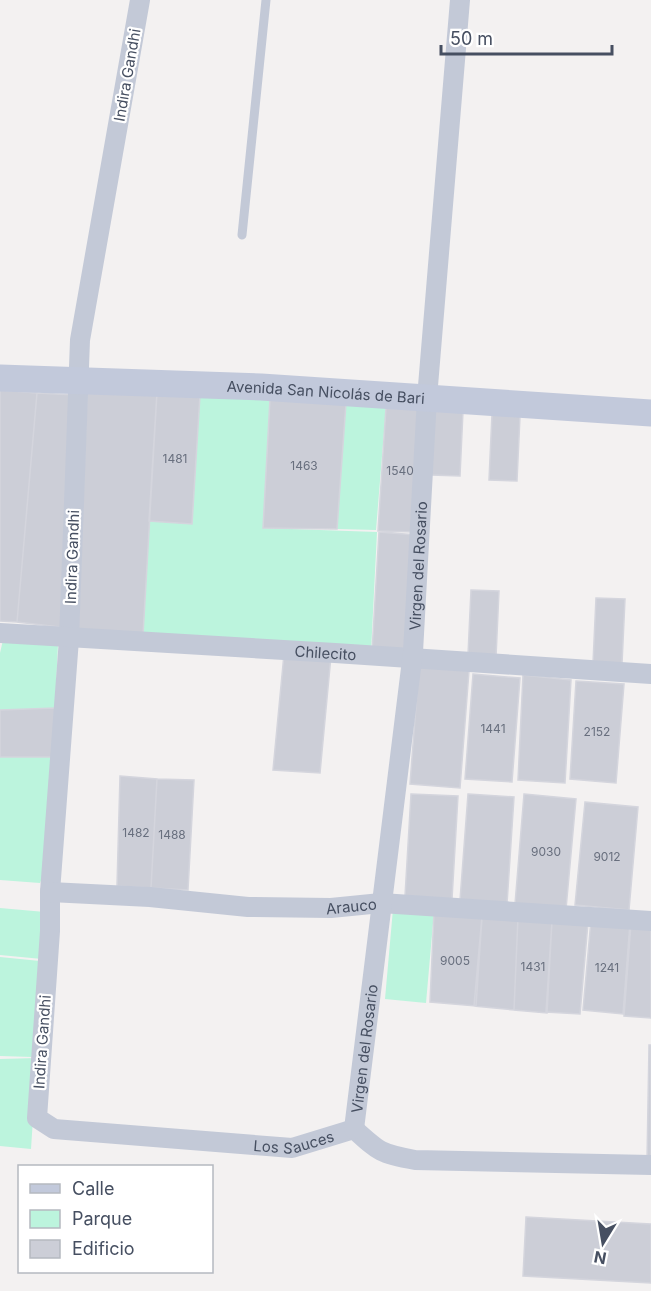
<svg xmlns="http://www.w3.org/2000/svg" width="651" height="1291" viewBox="0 0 651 1291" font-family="Inter,sans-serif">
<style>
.green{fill:#bcf4dd}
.building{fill:#ccced7;stroke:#d4d5dd;stroke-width:1.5}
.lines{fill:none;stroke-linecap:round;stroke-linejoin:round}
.lane{stroke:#c3c9d7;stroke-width:9}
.street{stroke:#c3c9d7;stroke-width:20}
.secondary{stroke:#c2c9db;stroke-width:27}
.labels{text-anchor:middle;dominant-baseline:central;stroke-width:4.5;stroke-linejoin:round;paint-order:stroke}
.number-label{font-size:12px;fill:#686f7e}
.street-label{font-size:15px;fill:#464f61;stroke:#fff}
</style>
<rect width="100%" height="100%" fill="#f3f1f1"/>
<!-- green -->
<path class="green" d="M200,395L270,399L263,528L377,532L371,652L143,635L149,521L192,523Z
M346,403L386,407L376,530L337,529Z
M3,640L58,644L55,708L0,710V653Z
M0,757H52L48,863L40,883L0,880Z
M0,908L45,912L42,959L0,955Z
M393,909L434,912L426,1003L385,999Z
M0,957L40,961L33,1057L0,1056Z
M37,1058L31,1149L0,1146V1059Z"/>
<!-- building -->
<path class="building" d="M0,390L37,393L17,622L0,621Z
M157,392L143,635L78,632L87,393Z
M157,392L200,395L192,524L149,521Z
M37,393L76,395L68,628L17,622Z
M270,399L346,403L337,529L263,528Z
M386,407L421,410L417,532L378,531Z
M434,409L463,411L460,476L431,475Z
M492,414L520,416L517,481L489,480Z
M379,532L417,535L409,653L372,652Z
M471,590L499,591L496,657L468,655Z
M596,598L625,599L622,664L593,663Z
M284,654L331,656L320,773L273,770Z
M419,666L469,671L460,788L410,784Z
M473,674L520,678L512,782L465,779Z
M523,675L571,680L565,783L518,780Z
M576,681L624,684L616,783L570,779Z
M55,708L52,757H0V710Z
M120,776L157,779L151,888L117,886Z
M157,779L194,780L188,890L151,888Z
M411,794L458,796L452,899L405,896Z
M468,794L514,797L507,904L460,900Z
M524,794L576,799L566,909L515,904Z
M585,802L638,807L629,910L575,905Z
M434,912L482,918L476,1006L430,1002Z
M482,916L518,917L514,1010L474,1006Z
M518,917L552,921L547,1013L514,1010Z
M591,920L630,923L623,1014L583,1010Z
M552,921L588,923L580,1014L546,1012Z
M631,923L651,925V1018L624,1016Z
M649,1045H651V1161H647Z
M526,1217L651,1224V1283L523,1276Z"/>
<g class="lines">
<!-- lane -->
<path class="lane" d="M242,235L266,0"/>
<!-- street -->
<g class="street">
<path id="s1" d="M140,0L80,340L69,639L50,892V931L37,1118L54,1129L292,1148L354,1129C379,1152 381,1154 415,1160L651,1165"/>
<path id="s2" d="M0,633L335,653L651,674"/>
<path id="s3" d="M50,892L150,897L248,907L331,908L381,903L651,921"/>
<path id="s4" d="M354,1129L413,652L427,398L460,0"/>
</g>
<!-- secondary -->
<path class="secondary" id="s5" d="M0,378L261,387L651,413"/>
</g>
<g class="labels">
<!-- number labels -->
<g class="number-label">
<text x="175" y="458">1481</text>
<text x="304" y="465">1463</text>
<text x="400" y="470">1540</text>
<text x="493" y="728">1441</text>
<text x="597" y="731">2152</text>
<text x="136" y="832">1482</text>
<text x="172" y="834">1488</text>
<text x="546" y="851">9030</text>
<text x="607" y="856">9012</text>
<text x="455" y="960">9005</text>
<text x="533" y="966">1431</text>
<text x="607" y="967">1241</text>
</g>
<!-- street labels -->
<g class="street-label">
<text transform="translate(127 75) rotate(-80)">Indira Gandhi</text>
<text stroke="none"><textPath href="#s5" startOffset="326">Avenida San Nicolás de Bari</textPath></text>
<text transform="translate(72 557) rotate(-88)">Indira Gandhi</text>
<text stroke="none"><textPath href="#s4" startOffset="567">Virgen del Rosario</textPath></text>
<text stroke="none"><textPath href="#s2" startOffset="326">Chilecito</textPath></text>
<text stroke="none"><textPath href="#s3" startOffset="302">Arauco</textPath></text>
<text transform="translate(42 1042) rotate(-86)">Indira Gandhi</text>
<text stroke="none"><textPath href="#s4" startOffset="81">Virgen del Rosario</textPath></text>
<text stroke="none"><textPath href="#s1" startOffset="1386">Los Sauces</textPath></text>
</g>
</g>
<!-- legend -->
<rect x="18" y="1165" width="195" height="108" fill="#ffffff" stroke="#b5b9c0" stroke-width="1.5"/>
<rect x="30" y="1184" width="30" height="9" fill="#c2c9db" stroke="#b5b9c0" stroke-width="1.5"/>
<text x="72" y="1195" font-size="18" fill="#464f61">Calle</text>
<rect x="30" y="1210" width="30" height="18" fill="#bcf4dd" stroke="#b5b9c0" stroke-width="1.5"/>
<text x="72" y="1225" font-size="18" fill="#464f61">Parque</text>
<rect x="30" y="1240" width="30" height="18" fill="#ccced7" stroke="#b5b9c0" stroke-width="1.5"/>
<text x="72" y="1255" font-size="18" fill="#464f61">Edificio</text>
<!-- north arrow -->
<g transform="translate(603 1243) rotate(191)" stroke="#ffffff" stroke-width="4.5" paint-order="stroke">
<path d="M0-4.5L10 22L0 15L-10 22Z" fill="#464f61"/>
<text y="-9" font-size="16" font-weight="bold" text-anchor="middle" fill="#464f61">N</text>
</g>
<!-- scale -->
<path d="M441 45v9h171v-9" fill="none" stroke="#464f61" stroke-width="3"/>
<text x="450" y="45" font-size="18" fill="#464f61" stroke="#ffffff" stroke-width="4.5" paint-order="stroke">50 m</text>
</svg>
